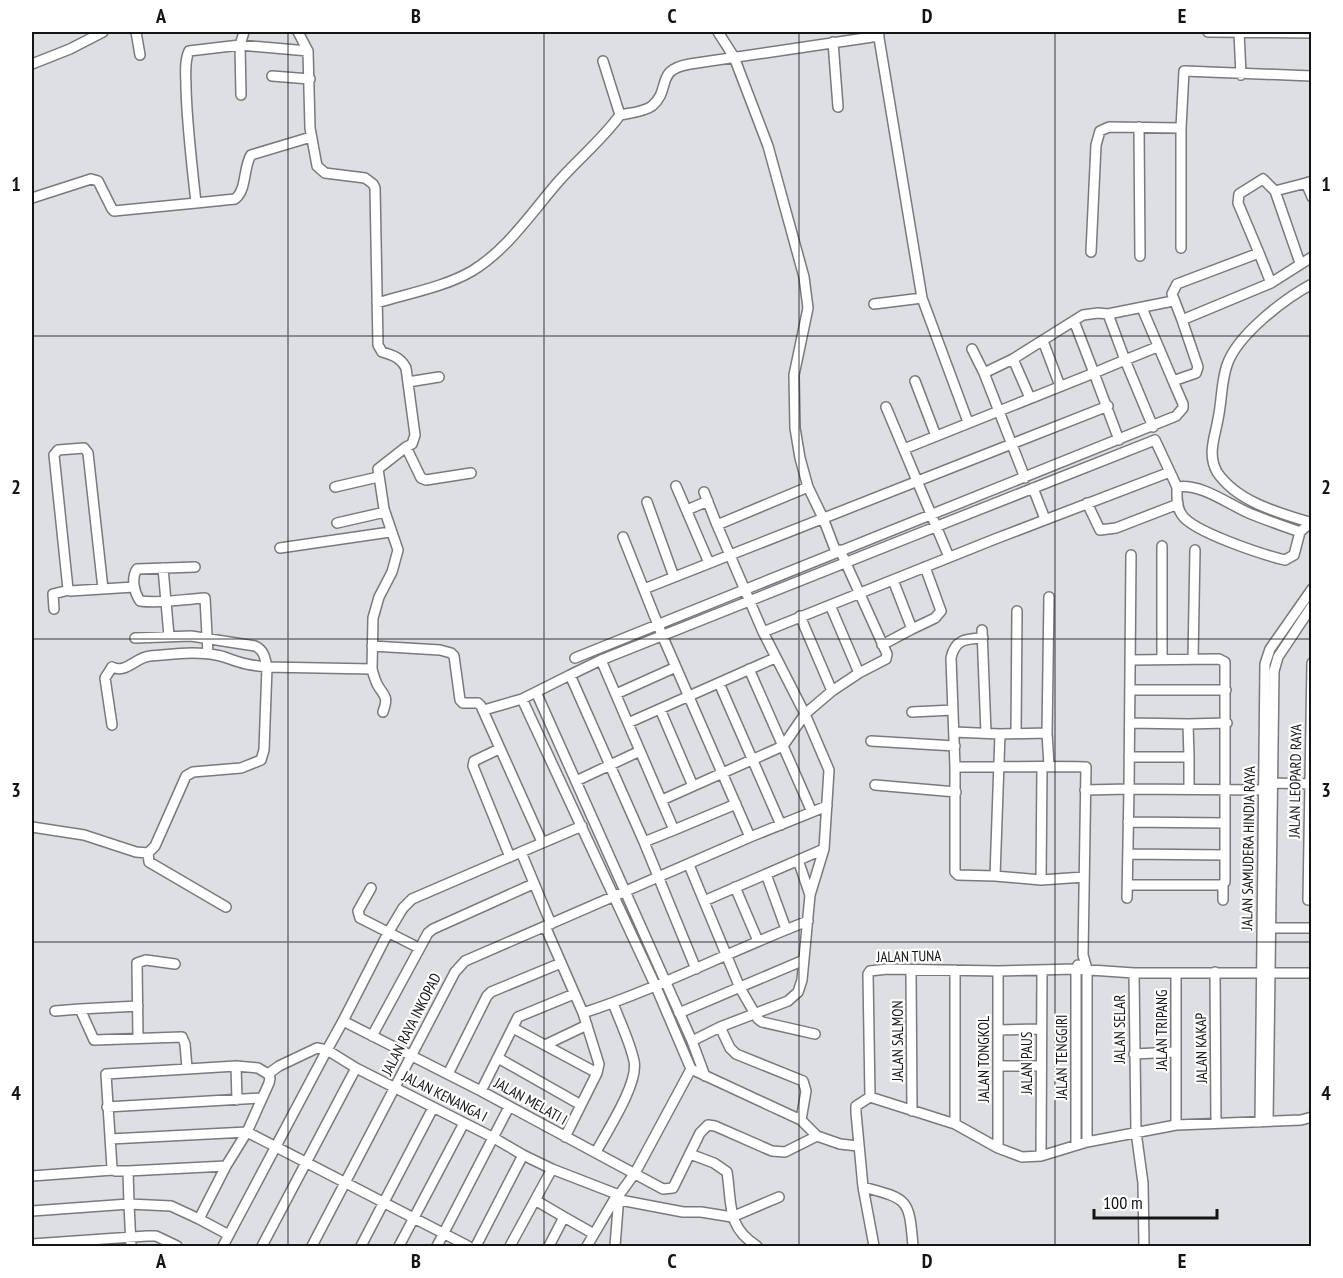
<svg xmlns="http://www.w3.org/2000/svg" width="1343" height="1278" viewBox="0 0 1343 1278" font-family="'PT Sans Narrow',sans-serif">
<style>
.lines{fill:none;stroke-linecap:round;stroke-linejoin:round}
.street-casing{stroke:#787a7d;stroke-width:12}
.street{stroke:#fff;stroke-width:9}
.grid{fill:none;stroke:#131415;stroke-width:1.5;stroke-opacity:0.55}
.labels{text-anchor:middle;dominant-baseline:central;stroke-width:4.5;stroke-linejoin:round;paint-order:stroke}
.street-label{font-size:15px;fill:#131415;stroke:#fff}
.neatline{fill:none;stroke:#131415;stroke-width:2}
.grid-label{font-size:20px;text-anchor:middle;font-weight:bold;fill:#131415}
</style>
<rect width="100%" height="100%" fill="#dddfe3"/>
<g class="lines">
<defs>
<path id="street" d="M136,32L140,55
M718,32L734,57L768,146L804,277L808,308L794,375L795,428L800,458L808,487L823,518L836,552
M878,32L922,298L968,422
M1208,32L1312,33
M1239,32L1241,75
M833,42L838,107
M603,61L620,115
M32,64L70,49L103,32
M272,76L310,79
M241,95L240,45L244,32
M1139,127L1140,256
M1309,182L1306,183L1312,197
M1275,191L1300,263
M32,198L91,179L98,181L112,209L114,211L196,203C192,165 187,126 186,88C186,76 184,62 189,51L240,45L308,51
M196,203L235,199C247,190 243,168 251,155L311,137
M1181,248V128L1184,71L1312,76
M1091,252L1096,145L1100,131L1109,127L1181,128
M1259,253L1238,203L1239,194L1263,179L1275,191L1306,183
M1312,284C1284,299 1237,335 1227,365C1221,382 1222,401 1218,419C1215,437 1207,454 1217,472C1237,502 1279,513 1312,523
M377,303C406,294 445,287 472,271C507,250 532,212 558,182C578,159 602,140 620,115C630,113 644,112 652,106C672,89 654,70 690,64L879,36
M874,304L922,298
M1142,308L1173,381
M1108,314L1125,360L1157,347
M1182,320L1172,294L1177,284L1259,253L1271,283
M1043,341L1060,386
M972,349L984,373
M1013,359L1030,398
M915,381L936,436
M408,382L439,377
M886,407L949,557
M1119,440L1094,373L1125,360L1153,427
M406,447L421,478L426,480L471,473
M904,449L1094,373L1074,321
M1025,478L984,373L1013,359L1083,315L1098,313L1108,314L1173,301
M676,486L709,563
M335,487L378,477
M1033,488L1045,519
M704,492L717,525
M647,502L674,577
M1087,503L1100,530L1116,528L1178,504
M687,510L708,501
M337,523L385,512
M1300,532L1294,555L1285,560C1264,555 1193,532 1182,515C1176,507 1177,496 1177,487C1202,483 1229,505 1251,514C1268,521 1284,526 1300,532L1310,523
M623,537L662,635L750,837
M280,548L390,532
M1131,555L1129,789L1264,790
M195,567L137,569C131,578 134,592 140,601C162,604 184,599 205,598L208,654
M163,568L169,636
M103,589L88,453L84,448L58,450L54,455L68,589L70,591L134,587
M644,589L1108,406
M830,605L859,673
M54,609L53,594L69,590
M800,616L832,691
M912,629L935,618L941,611L925,567
M982,630L986,733
M763,632L717,525L808,487
M882,645L912,629L893,580
M372,646L440,650L451,653L454,656L460,700L463,703H478L481,706L542,842
M575,658L1176,416L1183,408V404L1173,381L1196,373L1198,367L1182,320L1271,283L1312,257
M1162,659V546
M1193,659L1195,550
M601,660L628,723
M1130,660L1219,659L1225,662V823
M372,669C373,674 375,679 377,684C384,697 389,695 383,712
M749,669L812,812
M719,683L781,825
M1130,690H1226
M536,692L692,1041L705,1076
M616,694L676,667
M522,699L656,987L691,1069L801,1120L817,1136L840,1144L858,1146
M660,709L693,786
M484,710L522,699L570,675
M912,712L953,710
M1130,723L1188,724L1189,757
M1188,724L1227,723
M112,725L105,678L112,667C126,674 136,657 150,656C171,654 195,651 216,655C224,656 231,660 239,662C248,665 257,666 267,667C265,658 264,650 255,646L191,636L135,638
M954,732L1000,734L995,876L958,875L955,872V767C999,767 1042,766 1086,767L1083,955L1087,969V1142
M1016,733L1017,611
M1047,733L1049,597
M1000,734L1047,733L1049,766
M871,741L955,746
M499,749L474,761L473,766L510,857
M1129,757H1189V789
M955,767L951,658C955,639 966,639 983,638
M576,781L640,751
M1273,783L1312,784
M875,785L956,792
M1085,790L1129,789L1127,898
M662,800L783,746L805,714L832,691L859,673L886,659L887,654L840,550
M1128,822L1225,823V855
M32,827L84,835L136,852L148,853L155,846L186,776L193,772L241,768L261,760L264,750L267,667L372,669L373,618L379,597L392,572L398,550L384,509L378,469L406,447L412,444L415,435L406,368C401,358 393,355 382,352L378,345L375,188L373,184L365,178L325,173L317,166L310,128L308,51L298,32
M674,830L736,804
M644,842L674,830L628,723L775,658
M521,852L412,899L403,908L388,933L343,1021L481,1091L663,1189L673,1188L700,1133L708,1125L715,1126L772,1151L785,1152L817,1136
M148,853L149,862L226,907
M798,860L810,895
M689,865L740,988L758,1019L762,1022L815,1034
M766,874L786,929
M995,876L1041,880L1084,877
M1041,880L1042,767
M1128,885H1221L1225,882V855L1128,854
M735,887L758,941
M371,888L358,911L360,918L419,948
M1223,900V884
M1308,900L1312,663
M704,901L824,849
M551,924L521,852L582,826
M545,926L583,1013L599,1064L597,1073L565,1137
M1267,928H1312
M696,969L644,842L570,675L601,660C786,586 970,513 1155,440L1177,487
M955,970V1124
M911,971L912,1111
M1215,972L1216,1123
M1134,973H1176
M80,1009L138,1006
M55,1011L80,1009L94,1040L182,1037L185,1044L187,1068
M583,1013C660,988 732,950 808,921
M679,1013L804,960
M513,1028L597,1073
M998,1030L1041,1029
M372,1036L428,933L433,929L533,884
M138,1038L137,963L146,960L175,964
M692,1041L720,1027
M545,1045L587,1025
M1134,1054L1175,1052
M498,1058L581,1105
M236,1066L237,1100
M998,1066H1041
M268,1074L279,1066L317,1048L327,1050L343,1021
M448,1074L487,996L491,992L561,963
M481,1091L518,1017L574,994
M870,1097L868,974L870,971L887,969L998,971L1076,969L1134,973L1136,1132L1143,1183L1144,1246
M107,1107L261,1098
M801,1120L806,1091L803,1081L736,1054L730,1048L720,1027L788,1001L798,992L802,980L810,895L824,849L829,770L805,714L763,632L995,539L1170,472
M1268,1121L1274,671L1278,657L1312,606
M1260,1122L1265,664L1270,649L1312,589
M1176,1125V973H1312
M110,1139L247,1132L468,1246
M1076,1145V969L1078,965
M998,1148V971
M596,1152C607,1131 639,1083 634,1061C630,1042 620,1022 613,1003
M690,1154L714,1163L727,1172C732,1203 726,1227 757,1246
M1041,1156L1042,971
M128,1171L226,1166
M32,1176L113,1170
M863,1187C909,1199 909,1199 913,1246
M535,1200L564,1217
M620,1200L683,1212H701L732,1217L779,1197
M32,1211L129,1204L128,1171H115L112,1168L106,1074L236,1066L258,1068L268,1074L270,1078L269,1083L247,1132L226,1166L199,1219L171,1206L129,1204L131,1246
M199,1219L229,1235
M32,1244L147,1236H156L177,1246
M223,1246L327,1050L356,1068L494,1138L523,1155L552,1169L619,1195L614,1200L587,1246
M262,1246L356,1068
M312,1246L455,972L465,961L750,837L827,806
M361,1246L433,1108
M399,1246L464,1123
M437,1246L509,1107
M476,1246L523,1155
M510,1246L552,1169
M549,1246L564,1217L594,1234
M615,1246L619,1195L635,1173L691,1069
M874,1246L863,1187L856,1113V1106L870,1097L955,1124L998,1148L1022,1157L1041,1156L1087,1142L1176,1125L1301,1120L1312,1117"/>
</defs>
<!-- street casing -->
<use href="#street" class="street-casing"/>
<!-- street -->
<use href="#street" class="street"/>
</g>
<!-- grid -->
<path class="grid" d="M288,32V1246M544,32V1246M799,32V1246M1055,32V1246M32,336H1312M32,639H1312M32,942H1312"/>
<g class="labels">
<!-- street labels -->
<g class="street-label">
<text transform="translate(1295 781) rotate(-89)">JALAN LEOPARD RAYA</text>
<text transform="translate(1248 848) rotate(-89)">JALAN SAMUDERA HINDIA RAYA</text>
<text transform="translate(909 956) rotate(-1)">JALAN TUNA</text>
<text transform="translate(411 1024) rotate(-63)">JALAN RAYA INKOPAD</text>
<text transform="translate(1119 1029) rotate(-90)">JALAN SELAR</text>
<text transform="translate(1161 1030) rotate(-90)">JALAN TRIPANG</text>
<text transform="translate(897 1041) rotate(-90)">JALAN SALMON</text>
<text transform="translate(1201 1048) rotate(-91)">JALAN KAKAP</text>
<text transform="translate(1061 1057) rotate(-90)">JALAN TENGGIRI</text>
<text transform="translate(983 1059) rotate(-90)">JALAN TONGKOL</text>
<text transform="translate(1026 1063) rotate(-90)">JALAN PAUS</text>
<text transform="translate(445 1096) rotate(27)">JALAN KENANGA I</text>
<text transform="translate(531 1101) rotate(29)">JALAN MELATI I</text>
</g>
</g>
<!-- border -->
<rect width="1343" height="1278" fill="none" stroke="#ffffff" stroke-width="66"/>
<!-- scale -->
<path d="M1094 1209v9h123v-9" fill="none" stroke="#131415" stroke-width="3"/>
<text x="1103" y="1209" font-size="18" fill="#131415" stroke="#ffffff" stroke-width="4.5" paint-order="stroke">100 m</text>
<rect x="33" y="33" width="1277" height="1212" class="neatline"/>
<g class="grid-label">
<text x="161" y="23">A</text>
<text x="416" y="23">B</text>
<text x="672" y="23">C</text>
<text x="927" y="23">D</text>
<text x="1182" y="23">E</text>
<text x="16" y="191">1</text>
<text x="1326" y="191">1</text>
<text x="16" y="494">2</text>
<text x="1326" y="494">2</text>
<text x="16" y="797">3</text>
<text x="1326" y="797">3</text>
<text x="16" y="1100">4</text>
<text x="1326" y="1100">4</text>
<text x="161" y="1268">A</text>
<text x="416" y="1268">B</text>
<text x="672" y="1268">C</text>
<text x="927" y="1268">D</text>
<text x="1182" y="1268">E</text>
</g>
</svg>
